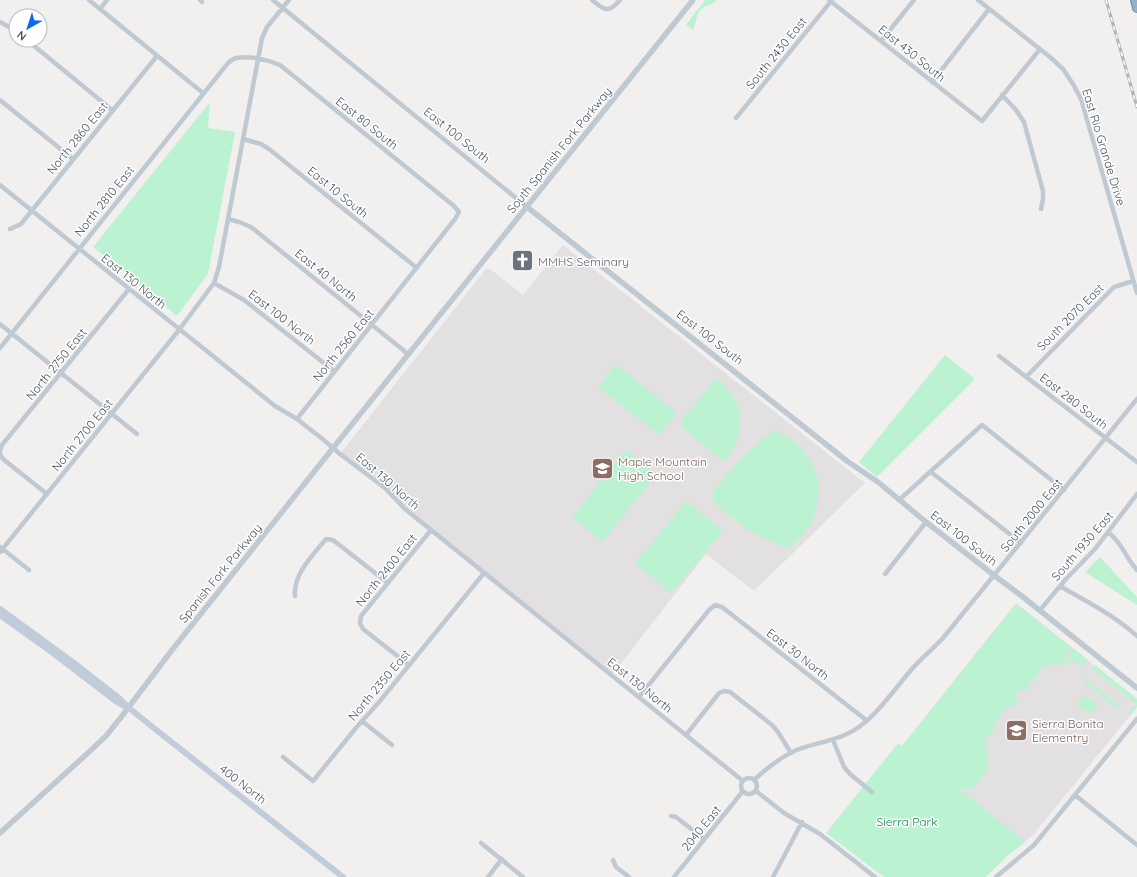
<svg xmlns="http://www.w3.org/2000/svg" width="1137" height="877" viewBox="0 0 1137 877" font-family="Quicksand,sans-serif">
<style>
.education{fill:#e3e0e1}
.green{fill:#bbf2d2}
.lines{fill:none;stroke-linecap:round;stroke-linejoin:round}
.trunk-casing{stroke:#6f8bad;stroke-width:10}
.minor{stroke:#bfc9d2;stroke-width:4.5}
.tertiary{stroke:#bfc9d2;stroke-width:5.5}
.secondary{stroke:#c1ccda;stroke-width:6}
.trunk{stroke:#98afc9;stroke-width:8}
.rail-casing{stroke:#b1b4ba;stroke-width:3}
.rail{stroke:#fff;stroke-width:1.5;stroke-dasharray:4.5;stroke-linecap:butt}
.labels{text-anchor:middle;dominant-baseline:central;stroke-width:3;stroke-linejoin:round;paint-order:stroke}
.street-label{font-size:12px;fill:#46525e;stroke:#fff}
.worship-label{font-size:12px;fill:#5b616d;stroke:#fff;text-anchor:start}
.education-label{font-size:12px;fill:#785e54;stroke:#fff;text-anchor:start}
.park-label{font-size:12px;fill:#11864f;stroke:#fff}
</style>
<rect width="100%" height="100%" fill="#f2efef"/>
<!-- education -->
<path class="education" d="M563,245L865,483L754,591L706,554L612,675L340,454L486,269H490L523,295Z
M1016,603L1137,699V707L1034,834L1023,844L902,746Z"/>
<!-- green -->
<path class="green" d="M705,0H717C713,5 707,5 702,9C695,14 697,23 693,30L686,25Z
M210,102L208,128L235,132L208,274L177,316L93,247Z
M945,355L975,379L877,477L859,462Z
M616,364L677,413L659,435L598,387Z
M716,378C746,399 748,434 724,462L682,427L681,421Z
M774,430C779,433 786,435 791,439C817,457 825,489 813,519C808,531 798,541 787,549L748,530L714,503L713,491L741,458Z
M626,449L657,474L602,542L572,517Z
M686,501L723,531L671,593L635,563Z
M1100,557L1137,597V605L1085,572Z
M1015,605H1018L1071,647L1067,652L1069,663L1039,667L1041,670L1038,675H1034L1035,679L1032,682H1028L1029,685L1028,689L1025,690L1021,689L1015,696L1018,700L1017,704L1012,707L1008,706L992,726L994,730L993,734L988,737L985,736L988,769L971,791L964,787L961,790L1023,840L1021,843L1023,844L1007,856L986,877H884L826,833L898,743L902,746Z
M1073,648L1087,659L1082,666L1077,662L1071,663L1069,652Z
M1095,665L1137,699V707L1132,714L1130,711L1136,704L1094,670L1090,673Z
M1086,679L1119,705V706L1116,708L1084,682Z
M1084,695L1098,705L1090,714L1077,704Z"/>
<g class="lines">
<defs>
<path id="trunk" d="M1135,0L1137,8"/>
</defs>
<!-- trunk casing -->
<use href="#trunk" class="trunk-casing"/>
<!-- minor -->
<path class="minor" d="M89,0L203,93
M200,0L202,2
M273,0L527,207
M592,0C604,10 608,14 620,0
M829,0L982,121L1040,49
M978,0L1050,57L1063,69L1073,84L1081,99L1137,293
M100,9L107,0
M0,22L16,31
M27,40L112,110
M881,41L914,0
M932,82L989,9
M1002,95L1016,110L1024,122L1043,191V199L1041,209
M0,100L73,159
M736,118L832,0
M243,139L261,144L269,149L417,268
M0,185L275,406L297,419L325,441L340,454L385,488L405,509L743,781
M228,219L239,222L251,227L408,354
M10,229L21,224L157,56
M214,283L244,300L334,371
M0,324L137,434
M0,348L224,68C227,64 231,59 236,58C251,55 267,60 280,65L454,206L459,212L455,219L297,419
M999,356L1137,462
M1026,377L1114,287L1133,281
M0,451L2,445L129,289
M0,454L3,459L47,494
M931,472L1021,543
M899,500L982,425L1064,490
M1109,533C1123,544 1125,557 1137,570
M0,547L29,570
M0,552L179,330L214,283L219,267L262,38L267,27L289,0
M885,574L926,522
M1060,586C1087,602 1114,615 1137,636
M295,596C293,574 313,555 326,539L333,540L388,583
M1040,610L1066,579L1095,549L1137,494
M409,665L363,629L360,623L361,616L431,530
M639,697L709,610L715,605L722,607L866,720
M362,721L392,745
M686,735L719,693L724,691L730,692L772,725L778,732L791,753
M833,740L844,767L850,774L872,792
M283,757L313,781L355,729L380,701L484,573
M741 786a8 8 0 1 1 16 0a8 8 0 1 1-16 0Z
M754,780C768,767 782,756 799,749C819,742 841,740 859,727C880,711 894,690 911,670C920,659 933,649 943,638L1137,399
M756,791L784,813L820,834L875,877
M1075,795L1137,845
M671,816L676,817L704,839
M481,843L523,877
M613,860L616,867L629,877
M488,877L502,859
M674,877L743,791
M773,877L802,822
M996,877L1034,845L1137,719"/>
<!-- tertiary -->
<path class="tertiary" d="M527,207L847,461L878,482L926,522L995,576L1023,597L1137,688
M0,833L90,751L106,736L122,716L172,650L337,443L693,0"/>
<!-- secondary -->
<path class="secondary" d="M0,609L78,666L119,698L129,708L155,729L343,877
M0,615L53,653L117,702L126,707"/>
<!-- trunk -->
<use href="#trunk" class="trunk"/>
<defs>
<path id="rail" d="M1106,0L1137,107"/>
</defs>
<!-- rail casing -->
<use href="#rail" class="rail-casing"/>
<!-- rail -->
<use href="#rail" class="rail"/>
</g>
<!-- icons -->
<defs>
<symbol id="church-square" viewBox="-11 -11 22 22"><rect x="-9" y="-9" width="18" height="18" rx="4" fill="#6b7280" stroke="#fff"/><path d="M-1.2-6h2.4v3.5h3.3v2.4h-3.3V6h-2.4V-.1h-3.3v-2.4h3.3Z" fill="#fff"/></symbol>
<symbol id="school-square" viewBox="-11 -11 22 22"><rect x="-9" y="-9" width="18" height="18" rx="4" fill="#8d6e63" stroke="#fff"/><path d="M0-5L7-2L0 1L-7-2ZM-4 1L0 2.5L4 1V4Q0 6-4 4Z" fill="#fff"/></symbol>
</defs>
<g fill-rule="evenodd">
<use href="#church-square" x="510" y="248" width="25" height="25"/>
<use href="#school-square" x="590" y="456" width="25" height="25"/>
<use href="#school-square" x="1004" y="718" width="25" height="25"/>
</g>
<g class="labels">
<!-- street labels -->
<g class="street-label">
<text transform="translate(776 53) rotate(-51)">South 2430 East</text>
<text transform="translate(912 53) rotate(39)">East 430 South</text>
<text transform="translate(367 123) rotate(39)">East 80 South</text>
<text transform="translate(457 135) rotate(39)">East 100 South</text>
<text transform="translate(77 138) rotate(-51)">North 2860 East</text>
<text transform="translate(1104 147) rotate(73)">East Rio Grande Drive</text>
<text transform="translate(559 150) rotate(-51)">South Spanish Fork Parkway</text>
<text transform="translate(338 192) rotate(39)">East 10 South</text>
<text transform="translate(104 201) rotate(-51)">North 2810 East</text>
<text transform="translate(326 275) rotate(39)">East 40 North</text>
<text transform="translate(134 281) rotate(39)">East 130 North</text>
<text transform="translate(282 317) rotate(38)">East 100 North</text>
<text transform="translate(1070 317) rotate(-45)">South 2070 East</text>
<text transform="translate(710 337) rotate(38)">East 100 South</text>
<text transform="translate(343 345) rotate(-51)">North 2560 East</text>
<text transform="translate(56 364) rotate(-51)">North 2750 East</text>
<text transform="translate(1074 401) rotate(38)">East 280 South</text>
<text transform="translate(82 435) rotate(-51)">North 2700 East</text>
<text transform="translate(388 481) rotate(41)">East 130 North</text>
<text transform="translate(1031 515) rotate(-51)">South 2000 East</text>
<text transform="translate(964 538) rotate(38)">East 100 South</text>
<text transform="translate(1082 546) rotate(-49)">South 1930 East</text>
<text transform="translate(386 570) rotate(-51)">North 2400 East</text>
<text transform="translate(220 573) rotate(-51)">Spanish Fork Parkway</text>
<text transform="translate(798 654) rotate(38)">East 30 North</text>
<text transform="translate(379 685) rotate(-50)">North 2350 East</text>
<text transform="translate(640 685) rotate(39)">East 130 North</text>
<text transform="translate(243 784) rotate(38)">400 North</text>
<text transform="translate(701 828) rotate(-51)">2040 East</text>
</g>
<!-- worship labels -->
<g class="worship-label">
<text x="538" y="261">MMHS Seminary</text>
</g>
<!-- education labels -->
<g class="education-label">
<text x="618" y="461">Maple Mountain<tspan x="618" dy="14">High School</tspan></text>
<text x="1032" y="723">Sierra Bonita<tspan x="1032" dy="14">Elementry</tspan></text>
</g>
<!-- park labels -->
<g class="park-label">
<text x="907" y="821">Sierra Park</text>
</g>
</g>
<!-- north arrow -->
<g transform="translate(28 28) rotate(219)"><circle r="19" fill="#ffffff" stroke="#b5babf"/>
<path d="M0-3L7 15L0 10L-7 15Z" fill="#0d69ef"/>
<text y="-6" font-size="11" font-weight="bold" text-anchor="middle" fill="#46525e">N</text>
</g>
</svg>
